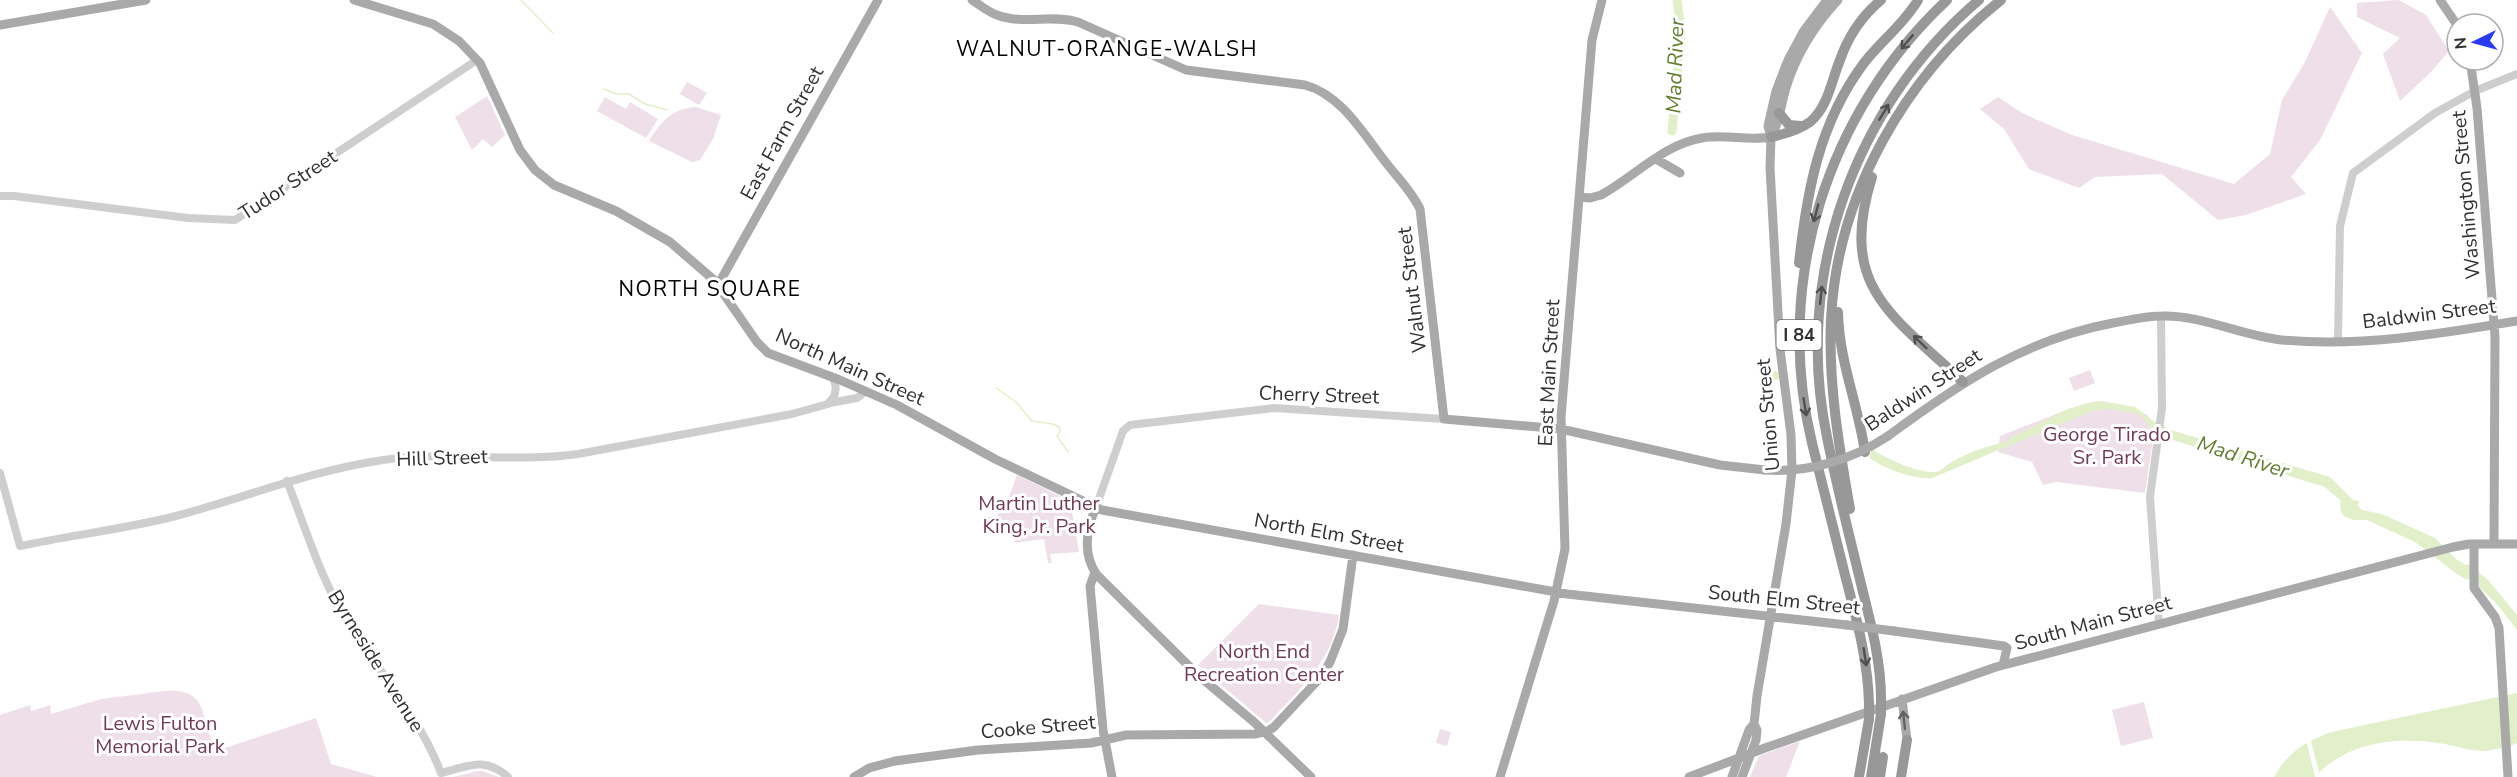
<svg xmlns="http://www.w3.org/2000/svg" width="2517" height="777" viewBox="0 0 2517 777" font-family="'Nunito Sans',sans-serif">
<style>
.green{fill:#efdfe8}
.water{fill:#e2f0ca}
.pier{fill:#fff}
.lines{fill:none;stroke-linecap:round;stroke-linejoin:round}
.stream{stroke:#e2f0ca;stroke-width:1.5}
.river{stroke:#e2f0ca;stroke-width:9}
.minor{stroke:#cecece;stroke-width:8}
.major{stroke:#a9a9a9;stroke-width:9}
.highway{stroke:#989898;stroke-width:10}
.major-bridge{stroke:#a9a9a9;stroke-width:9}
.highway-bridge{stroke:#989898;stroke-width:10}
.oneway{stroke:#505050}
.oneway2{stroke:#616161}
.labels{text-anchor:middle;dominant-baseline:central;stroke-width:6;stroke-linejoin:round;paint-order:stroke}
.shield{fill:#fff;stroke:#6f6f6f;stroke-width:1.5}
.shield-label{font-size:18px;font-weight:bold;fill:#313131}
.street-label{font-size:20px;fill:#313131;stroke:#fff}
.park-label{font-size:20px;fill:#723a55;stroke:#fff}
.neighbourhood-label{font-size:21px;letter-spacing:1.5px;fill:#000;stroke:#fff}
.water-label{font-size:21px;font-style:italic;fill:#627f2f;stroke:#fff}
</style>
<rect width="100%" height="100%" fill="#fff"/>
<!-- green -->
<path class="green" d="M2399,0L2426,15L2449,51L2431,72L2400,101L2383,54L2400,38L2357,17V3Z
M2330,7L2362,53L2320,140L2291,177L2306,194L2246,215L2218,220L2162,174L2095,177L2079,188L2029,169L2004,129L1980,109L1998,97L2022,113L2072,135L2234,184L2270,154L2282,100L2305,62Z
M687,82L707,93L699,105L680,94Z
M487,96L505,135L492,147L483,139L472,150L455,117Z
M605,97L626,109L630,102L658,119L646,138L597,111Z
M696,107L721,115L713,139L700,160L692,162L649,141C660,122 673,108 696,107Z
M2090,370L2095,383L2074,391L2069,378Z
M2071,408H2128L2148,415L2153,439L2145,493L2056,482L2043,485L2032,462L1998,452L2000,436Z
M1017,475L1070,501L1079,552L1050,554L1052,563H1048L1044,539L1015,543L1014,521L987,525L985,516L997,517L999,511H1004Z
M1259,604L1339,615C1332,661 1300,689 1270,721L1266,723L1198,665Z
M165,691C215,688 196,724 219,750L316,718L331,764L377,777H0V715L30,705L31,711L50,705L51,714L101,699Z
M2144,702L2153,738L2121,746L2112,710Z
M1440,729L1451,732L1447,746L1436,743Z
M1800,741L1786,777H1750L1759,756Z
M482,771L499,777H453L478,771Z"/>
<!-- water -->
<path class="water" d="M2102,401L2135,407L2153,421L2174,431L2330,477L2353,500L2359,501L2358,506L2362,510L2382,514L2435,538L2456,559L2466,565L2469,564L2488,580L2517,615V630L2496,603L2471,579H2465L2457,574L2415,542L2367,520H2354L2345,517L2341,512L2340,500L2325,487L2170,439L2150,427L2140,415L2134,413L2109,409L2092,411L1932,478C1915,480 1884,469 1870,458L1871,448C1883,458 1919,473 1935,472C1941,472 1945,466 1950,463C1967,453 1988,445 2007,442L2010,437C2044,425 2064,404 2102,401Z
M2517,693V743L2513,745C2504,747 2495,750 2486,751C2471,751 2459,747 2445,744C2399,736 2347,741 2315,777H2274C2289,751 2308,739 2336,731Z"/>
<!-- pier -->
<path class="pier" d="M2310,738L2320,776L2319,777H2315L2306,739Z"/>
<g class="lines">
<!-- stream -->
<path class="stream" d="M521,0L553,33
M604,89L616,94H629L645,104L667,110
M996,388L1016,402L1032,421L1053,424L1059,427L1060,432L1057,436L1068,452"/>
<!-- river -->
<path class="river" d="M1672,131L1681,30L1677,0
M1762,371L1775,376"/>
<!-- minor -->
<path class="minor" d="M0,196H14L188,218L235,220L477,60
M2338,340L2340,226L2353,173L2435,113L2475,91L2517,74
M828,403C837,397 838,384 831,376
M0,473L20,546C72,535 125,529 176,516C247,497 309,471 383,460C448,451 514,463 578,454L792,414L835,402L857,398L866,391
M287,481C306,529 321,581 349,624C380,673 420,718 441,773C469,766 484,756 508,777
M1096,507L1123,431L1130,425L1274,408L1444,419
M2159,624L2150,497L2162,408L2161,316"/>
<!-- major -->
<path class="major" d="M354,0L433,24L459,41L480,63L520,150L535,170L554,185L616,211L670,242L714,280L757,342L768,353L840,380L897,405L995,459L1102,510L1567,594L1847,625
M972,0C980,5 988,12 997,15C1023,25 1052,14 1078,22L1186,70L1305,85C1342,95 1364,135 1387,164C1398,178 1412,192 1420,209L1444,419L1561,429L1720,465L1765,470
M2440,0L2457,25
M0,25L146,0
M2470,60L2477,108L2495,337L2494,544
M1771,137C1780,123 1781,103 1786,88C1796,55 1815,25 1838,0
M1656,159L1680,173
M1579,197L1590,198L1601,195C1634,177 1664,144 1702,138C1725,134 1748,141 1771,137
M718,285L878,0
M1888,436C1960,383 2023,340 2113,323C2129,320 2146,316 2162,316C2203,315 2242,336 2282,340C2361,347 2440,334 2517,321
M1096,507C1086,530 1082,554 1097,575L1199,676L1254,722L1311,777
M2474,544V588L2495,617L2499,628L2508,777
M1095,572L1090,586L1103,730L1112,777
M1894,631L2004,646L2007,648L2003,665
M1902,699L1907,740
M854,777L869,768L895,761L978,750L1091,743L1126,735L1255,734L1268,731L1274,727L1320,678L1330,662L1343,629L1353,555
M1500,777L1554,601L1565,549L1561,417L1592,40L1602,0
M1689,777L1765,748L1996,667L2453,547L2469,544H2517
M1732,777L1749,730L1754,724
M1742,777L1756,740L1757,730L1754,724L1757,696L1786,524L1792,470L1791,435L1780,349L1770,168L1771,137L1768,126L1776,91L1788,60L1803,32L1827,0"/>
<!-- highway -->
<path class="highway" d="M1779,113L1789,125L1801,126
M1771,137C1785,134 1799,130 1810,122C1828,107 1831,82 1840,60C1848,37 1862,16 1881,0
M1872,177C1838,287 1890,313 1963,382
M1799,263C1807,191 1819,123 1864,63C1881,41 1904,24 1918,0
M1838,312C1839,361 1858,404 1865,452
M1850,509C1839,447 1828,382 1831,319C1837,195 1905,76 2001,0
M1881,699C1881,661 1871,624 1862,588C1850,538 1837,488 1827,437C1793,276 1854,106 1979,0
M1869,704C1868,659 1856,617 1845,575C1834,531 1823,487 1812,443C1773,282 1827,112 1947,0
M1859,777L1869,719
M1871,777L1881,714
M1880,777L1883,757
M1901,777L1907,740"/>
<!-- major-bridge -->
<path class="major-bridge" d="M1765,470C1808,473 1852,460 1888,436
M1847,625L1894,631"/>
<!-- highway-bridge -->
<path class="highway-bridge" d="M1881,714V699
M1869,719V704"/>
</g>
<!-- one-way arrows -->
<defs><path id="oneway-shaft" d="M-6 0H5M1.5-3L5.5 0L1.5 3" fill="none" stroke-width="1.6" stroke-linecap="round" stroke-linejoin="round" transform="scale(1.5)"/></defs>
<g class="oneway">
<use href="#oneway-shaft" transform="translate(1907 42) rotate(130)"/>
<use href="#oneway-shaft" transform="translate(1884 112) rotate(-59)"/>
<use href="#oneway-shaft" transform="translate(1816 213) rotate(105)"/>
<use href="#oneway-shaft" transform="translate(1821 295) rotate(-84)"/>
<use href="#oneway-shaft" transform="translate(1920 342) rotate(-136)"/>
<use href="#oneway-shaft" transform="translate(1805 407) rotate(81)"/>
<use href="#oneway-shaft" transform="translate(1865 657) rotate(81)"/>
</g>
<use class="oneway2" href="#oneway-shaft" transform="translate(1904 720) rotate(-96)"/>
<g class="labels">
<!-- shield labels -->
<rect class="shield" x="1776.5" y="320" width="45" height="30" rx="4.5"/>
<g class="shield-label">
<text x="1799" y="335">I 84</text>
</g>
<!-- street labels -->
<g class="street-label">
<text transform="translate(782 133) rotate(-61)">East Farm Street</text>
<text transform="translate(288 185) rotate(-33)">Tudor Street</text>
<text transform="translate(2466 195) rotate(-95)">Washington Street</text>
<text transform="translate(1412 290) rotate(-97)">Walnut Street</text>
<text transform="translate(2429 314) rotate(-7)">Baldwin Street</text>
<text transform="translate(850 367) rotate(24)">North Main Street</text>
<text transform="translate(1549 373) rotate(-87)">East Main Street</text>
<text transform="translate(1923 390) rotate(-33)">Baldwin Street</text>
<text transform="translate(1319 395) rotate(2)">Cherry Street</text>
<text transform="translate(1768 415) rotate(-95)">Union Street</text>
<text transform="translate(442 458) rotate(-2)">Hill Street</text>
<text transform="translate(1329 533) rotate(10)">North Elm Street</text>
<text transform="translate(1784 600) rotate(6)">South Elm Street</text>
<text transform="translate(2093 623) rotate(-15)">South Main Street</text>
<text transform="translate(376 661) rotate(58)">Byrneside Avenue</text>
<text transform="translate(1038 727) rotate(-5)">Cooke Street</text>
</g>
<!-- park labels -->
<g class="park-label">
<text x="2107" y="434">George Tirado<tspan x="2107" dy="23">Sr. Park</tspan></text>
<text x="1039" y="503">Martin Luther<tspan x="1039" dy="23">King, Jr. Park</tspan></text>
<text x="1264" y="651">North End<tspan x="1264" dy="23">Recreation Center</tspan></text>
<text x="160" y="723">Lewis Fulton<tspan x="160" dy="23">Memorial Park</tspan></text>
</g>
<!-- neighbourhood labels -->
<g class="neighbourhood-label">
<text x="1107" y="49">WALNUT-ORANGE-WALSH</text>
<text x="710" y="289">NORTH SQUARE</text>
</g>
<!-- water labels -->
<g class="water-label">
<text transform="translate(1675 66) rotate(-88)">Mad River</text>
<text transform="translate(2243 457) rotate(18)">Mad River</text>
</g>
</g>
<!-- north arrow -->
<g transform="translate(2475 42) rotate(265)"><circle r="28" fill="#ffffff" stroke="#adadad" stroke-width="1.5"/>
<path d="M0-4.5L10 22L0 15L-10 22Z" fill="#293bf3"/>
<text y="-9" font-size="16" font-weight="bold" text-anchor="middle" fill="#313131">N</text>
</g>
</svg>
